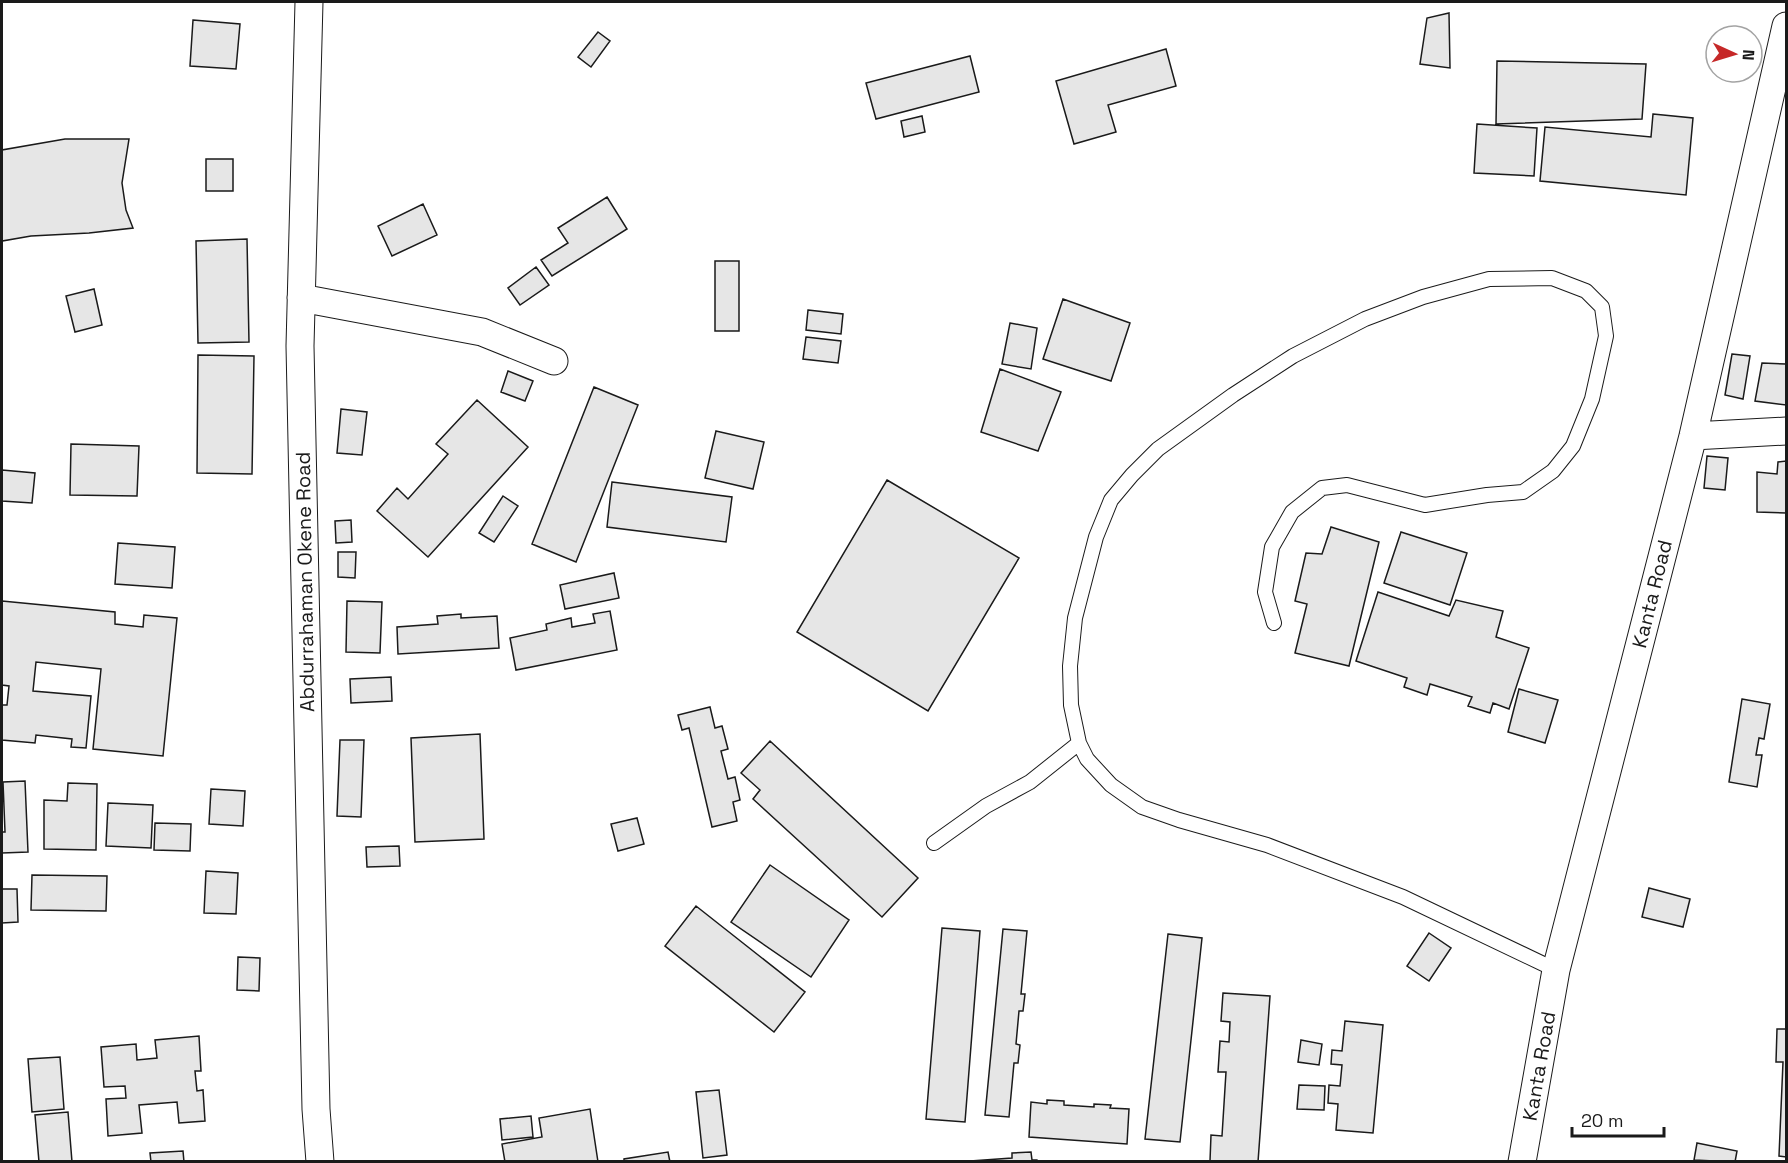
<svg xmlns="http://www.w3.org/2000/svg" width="1788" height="1163" viewBox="0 0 1788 1163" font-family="'Space Grotesk',sans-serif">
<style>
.building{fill:#e6e6e6;stroke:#1a1a1a;stroke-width:1.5}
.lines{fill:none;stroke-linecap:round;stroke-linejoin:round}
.service-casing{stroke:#1a1a1a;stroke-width:16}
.minor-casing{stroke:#1a1a1a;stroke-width:29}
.service{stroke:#fff;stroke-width:14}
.minor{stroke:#fff;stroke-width:27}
.labels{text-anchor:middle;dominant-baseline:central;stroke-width:4.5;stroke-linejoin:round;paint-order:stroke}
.street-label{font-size:20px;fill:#1a1a1a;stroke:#fff}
</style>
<rect width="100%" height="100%" fill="#fff"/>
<!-- building -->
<path class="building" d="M1449,13L1450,68L1420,64L1427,18Z
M193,20L240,24L236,69L190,66Z
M598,32L610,41L591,67L578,57Z
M1166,49L1176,86L1108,105L1116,132L1074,144L1056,81Z
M970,56L979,92L876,119L866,83Z
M1497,61L1646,64L1642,119L1496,124Z
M1653,114L1693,118L1686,195L1540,181L1545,127L1651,137Z
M922,116L925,132L904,137L901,121Z
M1477,124L1537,128L1534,176L1474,173Z
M65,139H129L122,183L126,210L133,228L89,233L31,236L2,241V150Z
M206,159H233V191H206Z
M607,197L627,229L552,276L541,260L568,243L558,228Z
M423,204L437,235L392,256L378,226Z
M247,239L249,342L198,343L196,241Z
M715,261H739V331H715Z
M536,267L549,285L520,305L508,288Z
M94,289L102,325L75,332L66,296Z
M1063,299L1130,323L1111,381L1043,359Z
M808,310L843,314L841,334L806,330Z
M1010,323L1037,328L1031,369L1002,364Z
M806,337L841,341L838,363L803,359Z
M1732,354L1750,356L1743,399L1725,395Z
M198,355L254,356L252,474L197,473Z
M1762,363L1786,364V405L1755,401Z
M1000,369L1061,392L1038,451L981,432Z
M508,371L533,381L525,401L501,392Z
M594,387L638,405L576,562L532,544Z
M477,400L528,447L428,557L377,511L397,488L408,499L448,454L436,444Z
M341,409L367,412L362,455L337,453Z
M716,431L764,442L753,489L705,478Z
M71,444L139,446L137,496L70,495Z
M1707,456L1728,458L1725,490L1704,488Z
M1786,461V513L1757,512V472L1777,474L1778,462Z
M2,470L35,473L32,503L2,501Z
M887,480L1019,558L928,711L797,632Z
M612,482L732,497L726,542L607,527Z
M503,496L518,506L494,542L479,533Z
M351,520L352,542L336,543L335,521Z
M1331,527L1379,542L1349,666L1295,653L1307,604L1295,601L1306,553L1322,554Z
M1401,532L1467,553L1450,605L1384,583Z
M118,543L175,547L172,588L115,584Z
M338,552H356L355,578L338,577Z
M614,573L619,598L565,609L560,585Z
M1378,592L1449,616L1456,600L1503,611L1496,637L1529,648L1509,709L1493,703L1490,713L1468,706L1472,697L1430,684L1427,695L1404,687L1407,678L1356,661Z
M2,601L115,612V624L143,627L144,615L177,618L163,756L93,749L101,669L36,662L33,691L91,696L86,748L71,747L72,739L36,735L35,743L2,740V705H7L9,686L2,685Z
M347,601L382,602L380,653L346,652Z
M610,611L617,650L516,670L510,638L547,630L546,624L571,618L572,627L595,623L593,614Z
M461,614V618L497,616L499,648L398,654L397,627L438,624L437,616Z
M391,677L392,701L351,703L350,679Z
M1519,689L1558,700L1545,743L1508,732Z
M1742,699L1770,704L1764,739L1759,738L1756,755H1762L1757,787L1729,782Z
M710,707L715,728L722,726L728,749L721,751L728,779L735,777L740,800L733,802L737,821L712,827L689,728L682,730L678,715Z
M480,734L484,839L415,842L411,738Z
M340,740H364L361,817L337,816Z
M770,741L918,878L882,917L753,799L760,790L741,773Z
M25,781L28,852L2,853V832H5L3,782Z
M68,783L97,784L96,850L44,849V800L67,801Z
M211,789L245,791L243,826L209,824Z
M108,803L153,805L151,848L106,846Z
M637,818L644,844L618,851L611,824Z
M155,823L191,824L190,851L154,850Z
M399,846L400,866L367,867L366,847Z
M770,865L849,920L811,977L731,922Z
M206,871L238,873L236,914L204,913Z
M32,875L107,876L106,911L31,910Z
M1649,888L1690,899L1683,927L1642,917Z
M2,889H17L18,922L2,923Z
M696,906L805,992L774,1032L665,946Z
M942,928L980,931L965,1122L926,1119Z
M1003,929L1027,931L1021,994H1025L1023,1011H1019L1016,1044L1020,1045L1018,1063H1014L1009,1117L985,1115Z
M1429,933L1451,948L1429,981L1407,966Z
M1168,934L1202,938L1180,1142L1145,1139Z
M238,957L260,958L259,991L237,990Z
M1223,993L1270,996L1258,1162L1210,1161L1211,1135L1222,1136L1226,1072H1218L1220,1041L1229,1042L1230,1022L1221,1021Z
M1345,1021L1383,1025L1373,1133L1336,1130L1338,1104L1328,1103L1329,1085L1340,1086L1342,1065L1331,1064L1332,1050L1342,1051Z
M1777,1029H1786V1157L1779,1156L1783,1062H1776Z
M199,1036L201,1071H195L197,1091L203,1090L205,1121L179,1123L177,1102L139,1105L142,1133L108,1136L106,1099L126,1098L125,1086L104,1087L101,1047L136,1044L137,1060L157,1058L155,1040Z
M1301,1040L1322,1044L1319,1065L1298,1062Z
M60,1057L64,1109L32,1112L28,1059Z
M1299,1085L1325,1086L1324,1110L1297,1109Z
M719,1090L727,1155L703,1158L696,1092Z
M1047,1100L1064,1101V1105L1094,1107V1104L1111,1105L1110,1108L1129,1109L1127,1144L1029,1137L1031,1102L1047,1104Z
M590,1109L598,1162H505L502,1144L542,1137L539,1118Z
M68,1112L72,1162H39L35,1115Z
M531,1116L533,1137L502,1140L500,1119Z
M1697,1143L1737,1151L1735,1162L1694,1160Z
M183,1151L184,1162H151L150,1153Z
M668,1152L670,1162H624V1159Z
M1031,1152L1032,1160H1037L1038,1162H956L1012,1158V1153Z"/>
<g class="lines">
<defs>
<path id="service" d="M1274,623L1265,592L1272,547L1292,512L1322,488L1347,485L1425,505L1487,495L1523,492L1553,471L1573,446L1592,399L1606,336L1602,307L1586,291L1552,278L1489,279L1423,297L1365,319L1293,356L1233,395L1158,449L1132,475L1111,500L1096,537L1075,618L1070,666L1071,705L1079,743L1087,759L1111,785L1142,807L1179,820L1267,845L1403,897L1556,970
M934,843L986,806L1030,782L1079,743"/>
<path id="minor" d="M309,2L300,346L316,1109L320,1162
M301,298L482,332L554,361
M1693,436L1786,431
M1522,1162L1556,970L1693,436L1786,26"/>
</defs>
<!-- service casing -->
<use href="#service" class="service-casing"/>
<!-- minor casing -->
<use href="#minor" class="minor-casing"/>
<!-- service -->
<use href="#service" class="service"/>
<!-- minor -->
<use href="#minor" class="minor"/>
</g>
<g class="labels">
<!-- street labels -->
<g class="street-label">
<text transform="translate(305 582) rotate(-91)">Abdurrahaman Okene Road</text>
<text transform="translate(1652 594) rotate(-76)">Kanta Road</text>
<text transform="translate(1539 1066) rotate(-80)">Kanta Road</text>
</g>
</g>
<!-- border -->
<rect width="1788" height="1163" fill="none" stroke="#1a1a1a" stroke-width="6"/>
<!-- north arrow -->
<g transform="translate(1734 54) rotate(94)"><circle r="28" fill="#ffffff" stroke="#a3a3a3" stroke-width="1.5"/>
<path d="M0-4.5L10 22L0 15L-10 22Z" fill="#c62828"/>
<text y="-9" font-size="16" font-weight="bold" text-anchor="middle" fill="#1a1a1a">N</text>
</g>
<!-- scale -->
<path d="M1572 1127v9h92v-9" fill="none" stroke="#1a1a1a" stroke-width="3"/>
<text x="1581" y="1127" font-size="18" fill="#1a1a1a" stroke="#ffffff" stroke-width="4.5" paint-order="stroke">20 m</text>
</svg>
